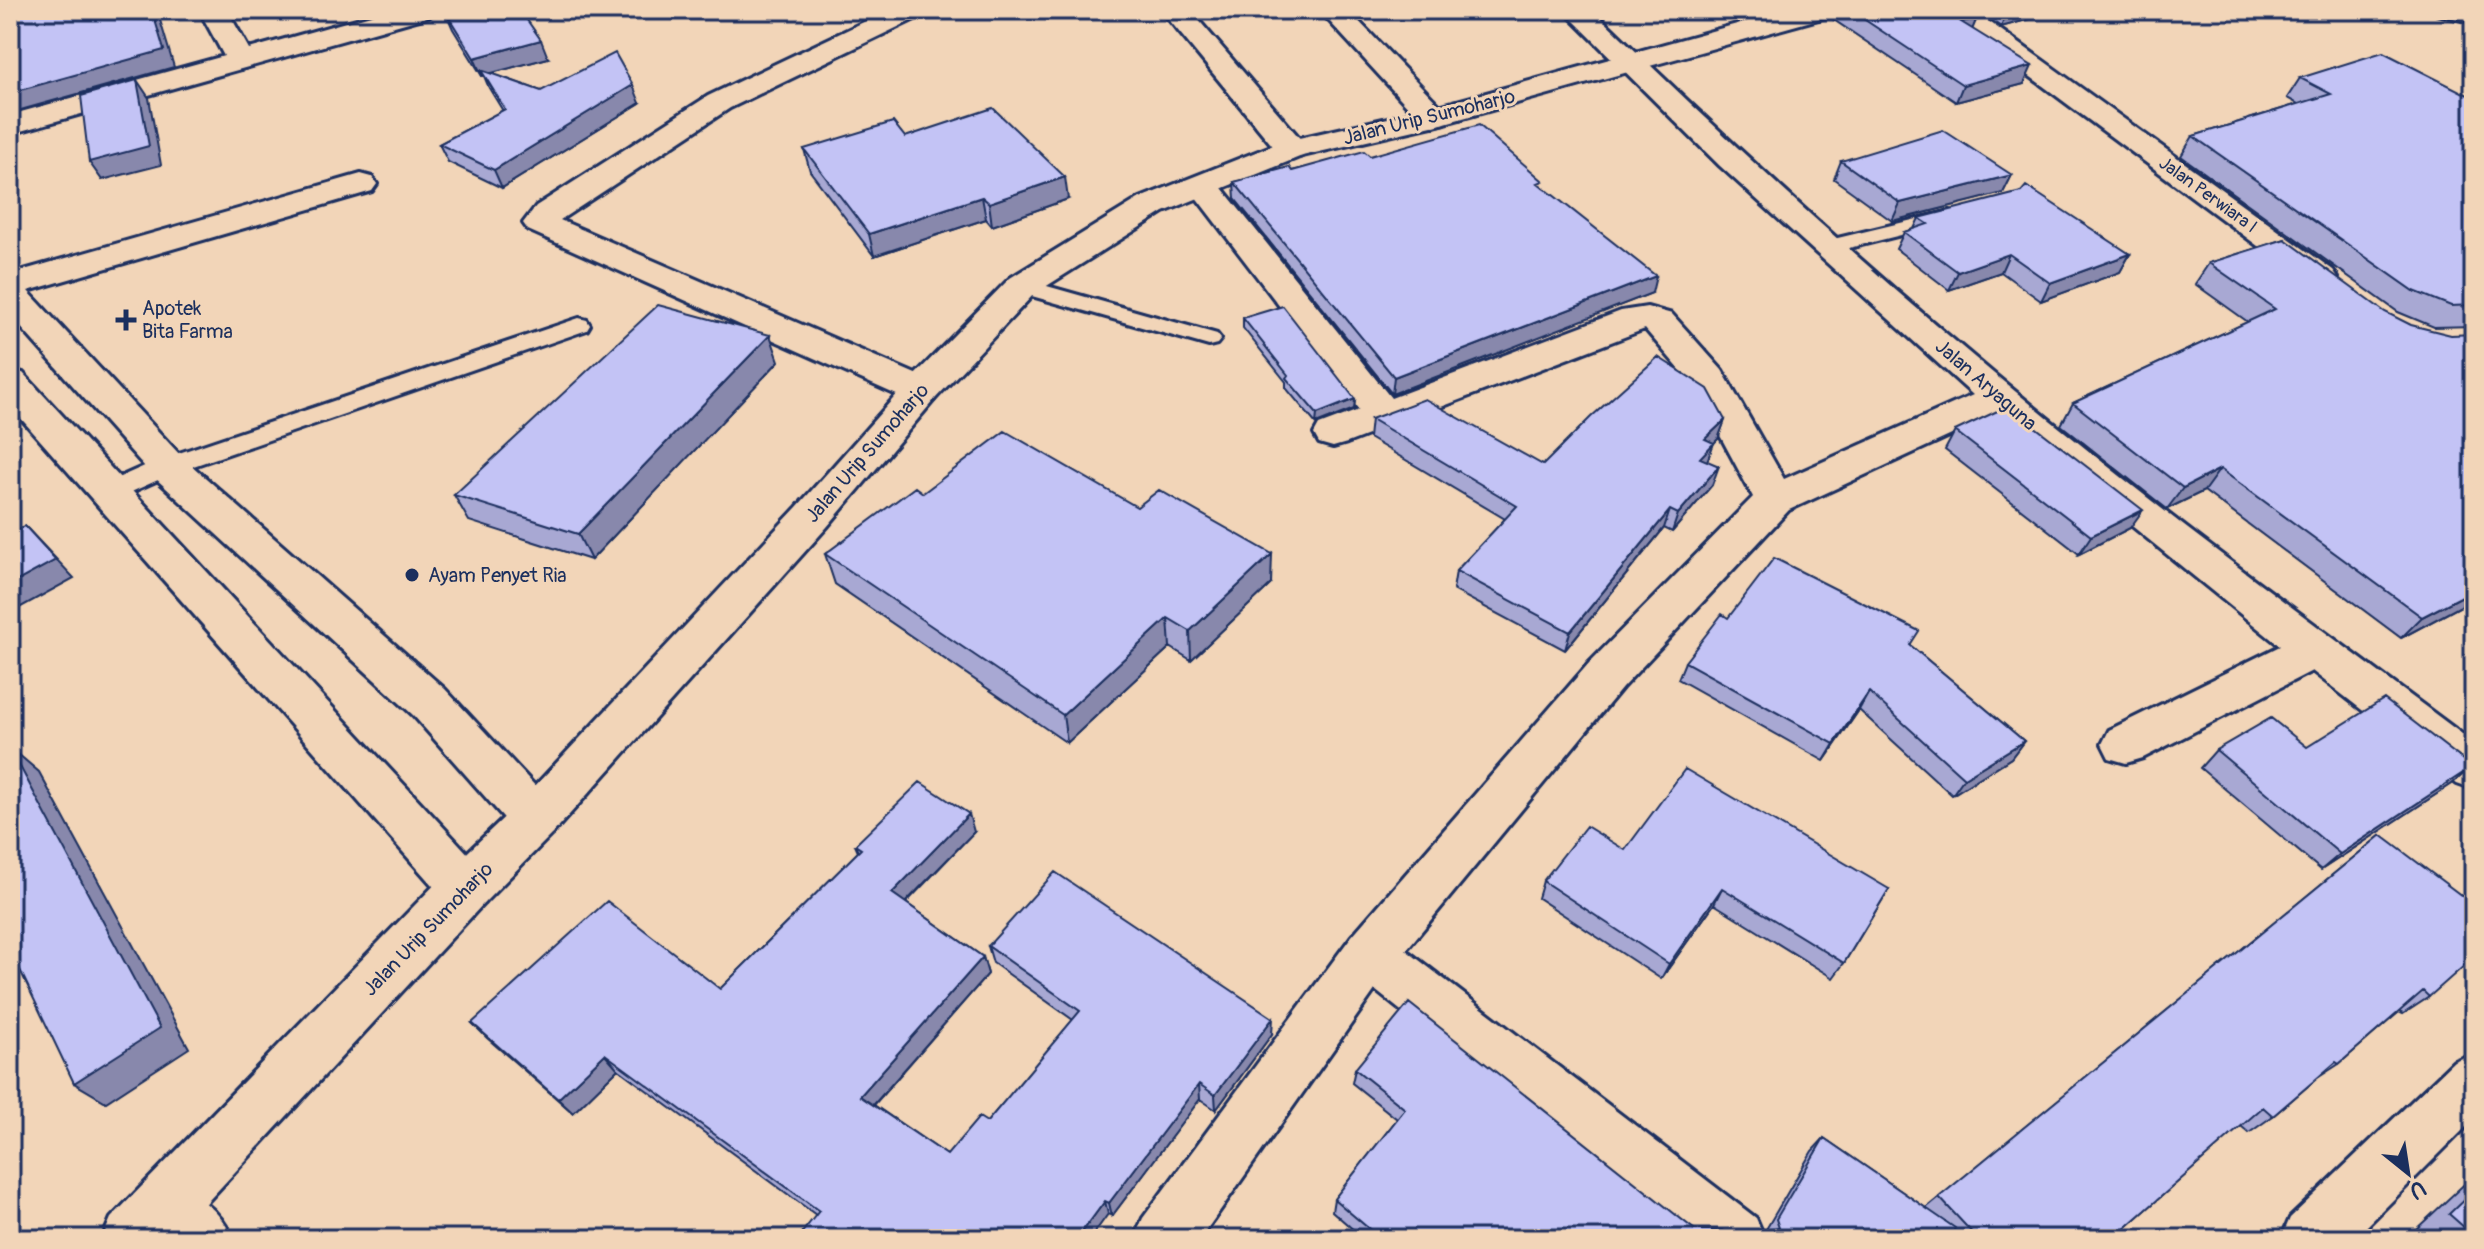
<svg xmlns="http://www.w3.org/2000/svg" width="2484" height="1249" viewBox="0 0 2484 1249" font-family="Pangolin,sans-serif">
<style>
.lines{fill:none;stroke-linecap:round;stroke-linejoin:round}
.service-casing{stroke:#1b2f5e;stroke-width:6}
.minor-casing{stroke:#1b2f5e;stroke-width:6}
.secondary-casing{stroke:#1b2f5e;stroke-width:6}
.service{fill:#f2d5b8;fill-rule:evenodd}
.minor{fill:#f2d5b8;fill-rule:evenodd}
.secondary{fill:#f2d5b8;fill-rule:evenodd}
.wall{fill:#a8a8d3;stroke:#1b2f5e;stroke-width:2}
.shaded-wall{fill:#8888ac;stroke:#1b2f5e;stroke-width:2}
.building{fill:#c3c3f5;stroke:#1b2f5e;stroke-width:2}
.poi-dot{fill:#1b2f5e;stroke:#f2d5b8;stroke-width:3}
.labels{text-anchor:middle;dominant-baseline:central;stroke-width:6;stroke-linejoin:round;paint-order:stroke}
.far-street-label{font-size:18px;fill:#1b2f5e;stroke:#f2d5b8}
.street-label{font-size:20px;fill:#1b2f5e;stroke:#f2d5b8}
.poi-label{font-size:20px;fill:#1b2f5e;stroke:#f2d5b8;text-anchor:start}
</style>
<rect width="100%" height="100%" fill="#f2d5b8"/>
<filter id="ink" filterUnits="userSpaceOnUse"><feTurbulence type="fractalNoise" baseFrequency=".0125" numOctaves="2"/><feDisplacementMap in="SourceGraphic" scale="16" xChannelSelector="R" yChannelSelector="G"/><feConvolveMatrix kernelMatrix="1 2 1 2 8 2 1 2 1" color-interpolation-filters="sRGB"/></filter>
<g filter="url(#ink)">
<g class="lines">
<defs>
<path id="service" d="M2434,10L2474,13V23L2437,14Z
M1950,211L1957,213L1961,217L1957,221L1829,253L1818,247L1821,242Z
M1022,279L1217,334L1221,339L1217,344L1209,346L1014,291L1011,286Z
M579,318L587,320L590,325L587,330L176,472L120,497L111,500L102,497L98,491L102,485L158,460Z"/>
<path id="minor" d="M199,10H227L249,49L389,10H434L430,16L10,134V115L224,56Z
M889,10H925L921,16L730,108L560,220L934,382L940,391L934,400L921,403L908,400L528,230L523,223L536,206L708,96Z
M1161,10H1190L1303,142L1308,149L1303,156L1292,158L1281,156Z
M1319,10H1348L1445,111L1449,117L1445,123L1434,126L1423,123Z
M1563,10H1593C1746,159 1904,303 2070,436C2202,543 2339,642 2474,743V790L2457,784L2312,671L2143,758L2126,763L2109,758L2102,744L2109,730L2280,646L1995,415L1789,510L1622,688L1406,950L1756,1218L1765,1239H1687L1375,990L1200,1239H1134L1143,1218L1351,937L1590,662L1753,497L1693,385L1645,329L1347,443L1333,447L1319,443L1314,434L1319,425L1359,410L1192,192L1187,185L1192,178L1203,175L1214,178L1391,398L1621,311L1647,307L1672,314L1722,370L1784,479L1973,395L1720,166Z
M1941,10H1973L2333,270L2338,277L2333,284L2321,288L2309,284Z
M361,174L372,177L377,184L372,191L28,291L181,456L445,689L552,804L560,819L552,834L535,840L518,834L413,715L153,476L10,315V274Z
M10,370L23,373L484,871L491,887L484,903L466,910L448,903L10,406Z
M2474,1053V1119L2354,1239H2281L2290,1218L2454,1061Z
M163,1179C194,1192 220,1208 233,1239H154L142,1230L133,1209L142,1188Z"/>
<path id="secondary" d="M1788,10H1833L1829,16L1445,123L1302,156L1164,212L1034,294L934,400L827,527L552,834L484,903L173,1239H102L111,1218L448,871L518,804L797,507L908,382L1010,278L1140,198L1281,142L1428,109Z"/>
</defs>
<!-- service casing -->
<use href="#service" class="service-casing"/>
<!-- minor casing -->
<use href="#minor" class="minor-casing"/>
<!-- secondary casing -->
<use href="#secondary" class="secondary-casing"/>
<!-- service -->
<use href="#service" class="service"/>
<!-- minor -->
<use href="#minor" class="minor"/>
<!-- secondary -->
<use href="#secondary" class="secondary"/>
</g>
<!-- wall -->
<path class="wall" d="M1834,10H1965L1972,29L2024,84L1956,102L1831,18Z
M1977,10H2063L2001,27Z
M445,11L548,58L491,73L541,91L640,103L502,188L448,162L439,144L503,111L489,88L484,76H482L453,29Z
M2300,78L2474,98V326L2434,327L2398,312L2181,156L2193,136L2298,104L2287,98Z
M905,137L1068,199L992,226L986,219L874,256L810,171L804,149Z
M1370,156L1542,187L1652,293L1392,394L1235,199L1234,182Z
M1841,161L2012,175L2003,193L1892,221L1834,179Z
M1919,218L2130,254L2120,272L2041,301L2001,272L1949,290L1896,249L1904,232L1914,229Z
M2285,239L2474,599L2401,638L2204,491L2167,509L2061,425L2073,403L2248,322L2195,284L2209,263Z
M1243,318L1355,399L1354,409L1316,424L1286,388V382L1243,328Z
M779,361L591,560L469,521L454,495Z
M1371,419L1543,465L1725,420L1718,439L1714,443L1707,461L1712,485L1672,532L1664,528L1565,650L1453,590L1456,571L1505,519L1369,438Z
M1955,431L2130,528L2079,554L1945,450Z
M923,493L1271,584L1191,660L1170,647L1067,743L835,584L825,554Z
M1728,618L1911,646L2024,741L2011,758L1952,795L1859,710L1824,761L1678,679L1685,662Z
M2307,747L2452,784L2321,870L2200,768L2216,750Z
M974,832L906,903L983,957L988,974L874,1105L947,1155L987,1122L1073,1020L993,963L988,946L1272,1034L1216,1110L1200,1099L1112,1216L1108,1214L816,1215L618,1069L573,1113L487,1038L472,1023L720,989L858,852L855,845Z
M2381,835L2429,997L2403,1014L2399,1012L2339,1064L2316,1079L2273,1116L2249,1133L2241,1126L2113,1239H1761L1766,1234L1765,1231L1812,1151L1824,1138L1926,1208Z
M1625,850L1889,889L1844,963L1833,978L1714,904L1661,979L1538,898L1543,881Z
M1355,1069L1695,1230L1735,1239H1364L1332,1211L1334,1199L1397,1119L1352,1083Z
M2474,1175V1239H2423L2414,1231Z"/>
<!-- shaded-wall -->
<path class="shaded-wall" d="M152,10H157L174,67L10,113V93Z
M2008,10H2063L2001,27Z
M1977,18L1970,35L1961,22Z
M541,40L548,58L484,75L481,70L484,76H482L474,58Z
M2032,66L2024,84L1956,102L1963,85Z
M137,80L149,98L161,165L102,180L89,162Z
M633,85L640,103L502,188L494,170Z
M2012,175L2003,193L1892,221L1900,203Z
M1065,177L1068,199L992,226L989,203Z
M982,197L986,219L874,256L869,234Z
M2009,254L2001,272L1949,290L1958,272Z
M2130,254L2120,272L2041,301L2050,283Z
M1656,276L1652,293L1392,394L1394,377Z
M770,335L779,361L591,560L578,534Z
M1355,399L1354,409L1316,424L1317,414Z
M1725,420L1718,439L1714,443L1707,461L1694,476L1705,439Z
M1719,466L1712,485L1672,532L1678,514Z
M2220,469L2204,491L2167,509L2183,488Z
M1670,510L1664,528L1565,650L1570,632Z
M2143,510L2130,528L2079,554L2091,536Z
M25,526L74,578L10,613V585Z
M1272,554L1271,584L1191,660L1190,631Z
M2474,590V599L2401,638L2422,617Z
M1168,618L1170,647L1067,743L1063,715Z
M1869,692L1859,710L1824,761L1834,744Z
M2024,741L2011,758L1952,795L1964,778Z
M11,748L39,772L189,1048L106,1102L74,1083Z
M2472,767L2452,784L2321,870L2340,854Z
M969,814L974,832L898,910L892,893Z
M1722,888L1714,904L1661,979L1669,964Z
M983,957L988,974L869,1110L860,1096Z
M1273,1018L1272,1034L1216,1110L1215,1095Z
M10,1036L16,1040L10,1047Z
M605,1054L618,1069L573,1113L558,1099Z
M1199,1084L1200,1099L1112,1216L1109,1203Z
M1105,1201L1108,1214L1090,1239H1077Z"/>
<!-- building -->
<path class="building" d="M10,10H152L164,50L10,93Z
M451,10H520L541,40L474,58L445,11Z
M1850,10H1965L1977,18L1961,22L2032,66L1963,85Z
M2383,52L2474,98V305L2451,306L2414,291L2193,136L2331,94L2300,78Z
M615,53L633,85L494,170L439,144L505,109L481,70L541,91Z
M137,80L149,146L89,162L81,96Z
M993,108L1065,177L989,203L982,197L869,234L804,149L893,122L905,137Z
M1479,125L1543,181L1538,183L1656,276L1394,377L1234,182L1289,167L1292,171L1364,151L1370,156Z
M1943,130L2012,175L1900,203L1841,161Z
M2026,186L2130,254L2050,283L2009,254L1958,272L1904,232L1928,224L1919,218L2021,192Z
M2285,239L2385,312L2411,325L2451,335L2474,334V590L2422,617L2220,469L2183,488L2073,403L2275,309L2209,263Z
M658,305L770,335L578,534L454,495Z
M1283,306L1355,399L1317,414L1286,378L1288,375L1243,318Z
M1658,357L1708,389L1725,420L1705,439L1714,443L1700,458L1719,466L1678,514L1670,510L1570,632L1456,571L1517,506L1371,419L1425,399L1543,465L1591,417Z
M2008,406L2143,510L2091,536L1955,431Z
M1005,431L1137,507L1159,490L1272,554L1190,631L1168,618L1063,715L825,554L915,487L923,493Z
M25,526L56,560L10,585V533Z
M1774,558L1919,631L1910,645L2024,741L1964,778L1869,692L1834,744L1685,662L1722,614L1728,618Z
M2384,699L2472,767L2340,854L2216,750L2271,718L2307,747Z
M10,748L160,1028L74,1083L10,949Z
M1685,769L1889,889L1844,963L1722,888L1669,964L1543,881L1586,826L1625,850Z
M920,782L969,814L892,893L983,957L860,1096L947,1155L979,1117L987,1122L1080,1011L988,946L1055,872L1273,1018L1215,1095L1199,1084L1109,1203L1105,1201L1077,1239H797L819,1211L605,1054L558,1099L472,1023L607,901L720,989L861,849L855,845Z
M2381,835L2474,905V957L2429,997L2423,991L2339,1064L2336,1062L2273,1116L2263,1107L2113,1239H1978L1939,1197Z
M1409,1003L1695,1230H1723L1735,1239H1381L1334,1199L1405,1109L1355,1069Z
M1824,1138L1955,1228L1950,1239H1764L1769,1230L1779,1228L1776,1219Z
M2474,1190V1236L2449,1214Z"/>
</g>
<!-- markers -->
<g class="poi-dot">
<path d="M122 308h8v8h8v8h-8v8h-8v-8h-8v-8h8z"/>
<circle cx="412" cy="575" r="8"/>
</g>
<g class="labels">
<!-- far-street labels -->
<g class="far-street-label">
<text transform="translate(2208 195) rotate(36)">Jalan Perwiara I</text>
</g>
<!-- street labels -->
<g class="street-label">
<text transform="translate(1429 117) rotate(-14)">Jalan Urip Sumoharjo</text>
<text transform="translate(1986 385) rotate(41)">Jalan Aryaguna</text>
<text transform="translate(867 453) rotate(-49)">Jalan Urip Sumoharjo</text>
<text transform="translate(428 929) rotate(-46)">Jalan Urip Sumoharjo</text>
</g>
<!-- poi labels -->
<g class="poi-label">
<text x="142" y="308">Apotek<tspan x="142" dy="23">Bita Farma</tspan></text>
<text x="428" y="575">Ayam Penyet Ria</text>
</g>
</g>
<!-- margin -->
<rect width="2484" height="1249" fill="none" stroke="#f2d5b8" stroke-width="40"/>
<rect x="20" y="20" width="2444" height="1209" fill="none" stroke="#1b2f5e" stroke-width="3" filter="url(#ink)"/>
<!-- north arrow -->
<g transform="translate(2408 1173) rotate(150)" stroke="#f2d5b8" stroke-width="6" paint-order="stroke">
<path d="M0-6L14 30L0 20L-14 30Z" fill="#1b2f5e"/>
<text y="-12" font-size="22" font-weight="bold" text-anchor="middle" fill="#1b2f5e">U</text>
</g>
</svg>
